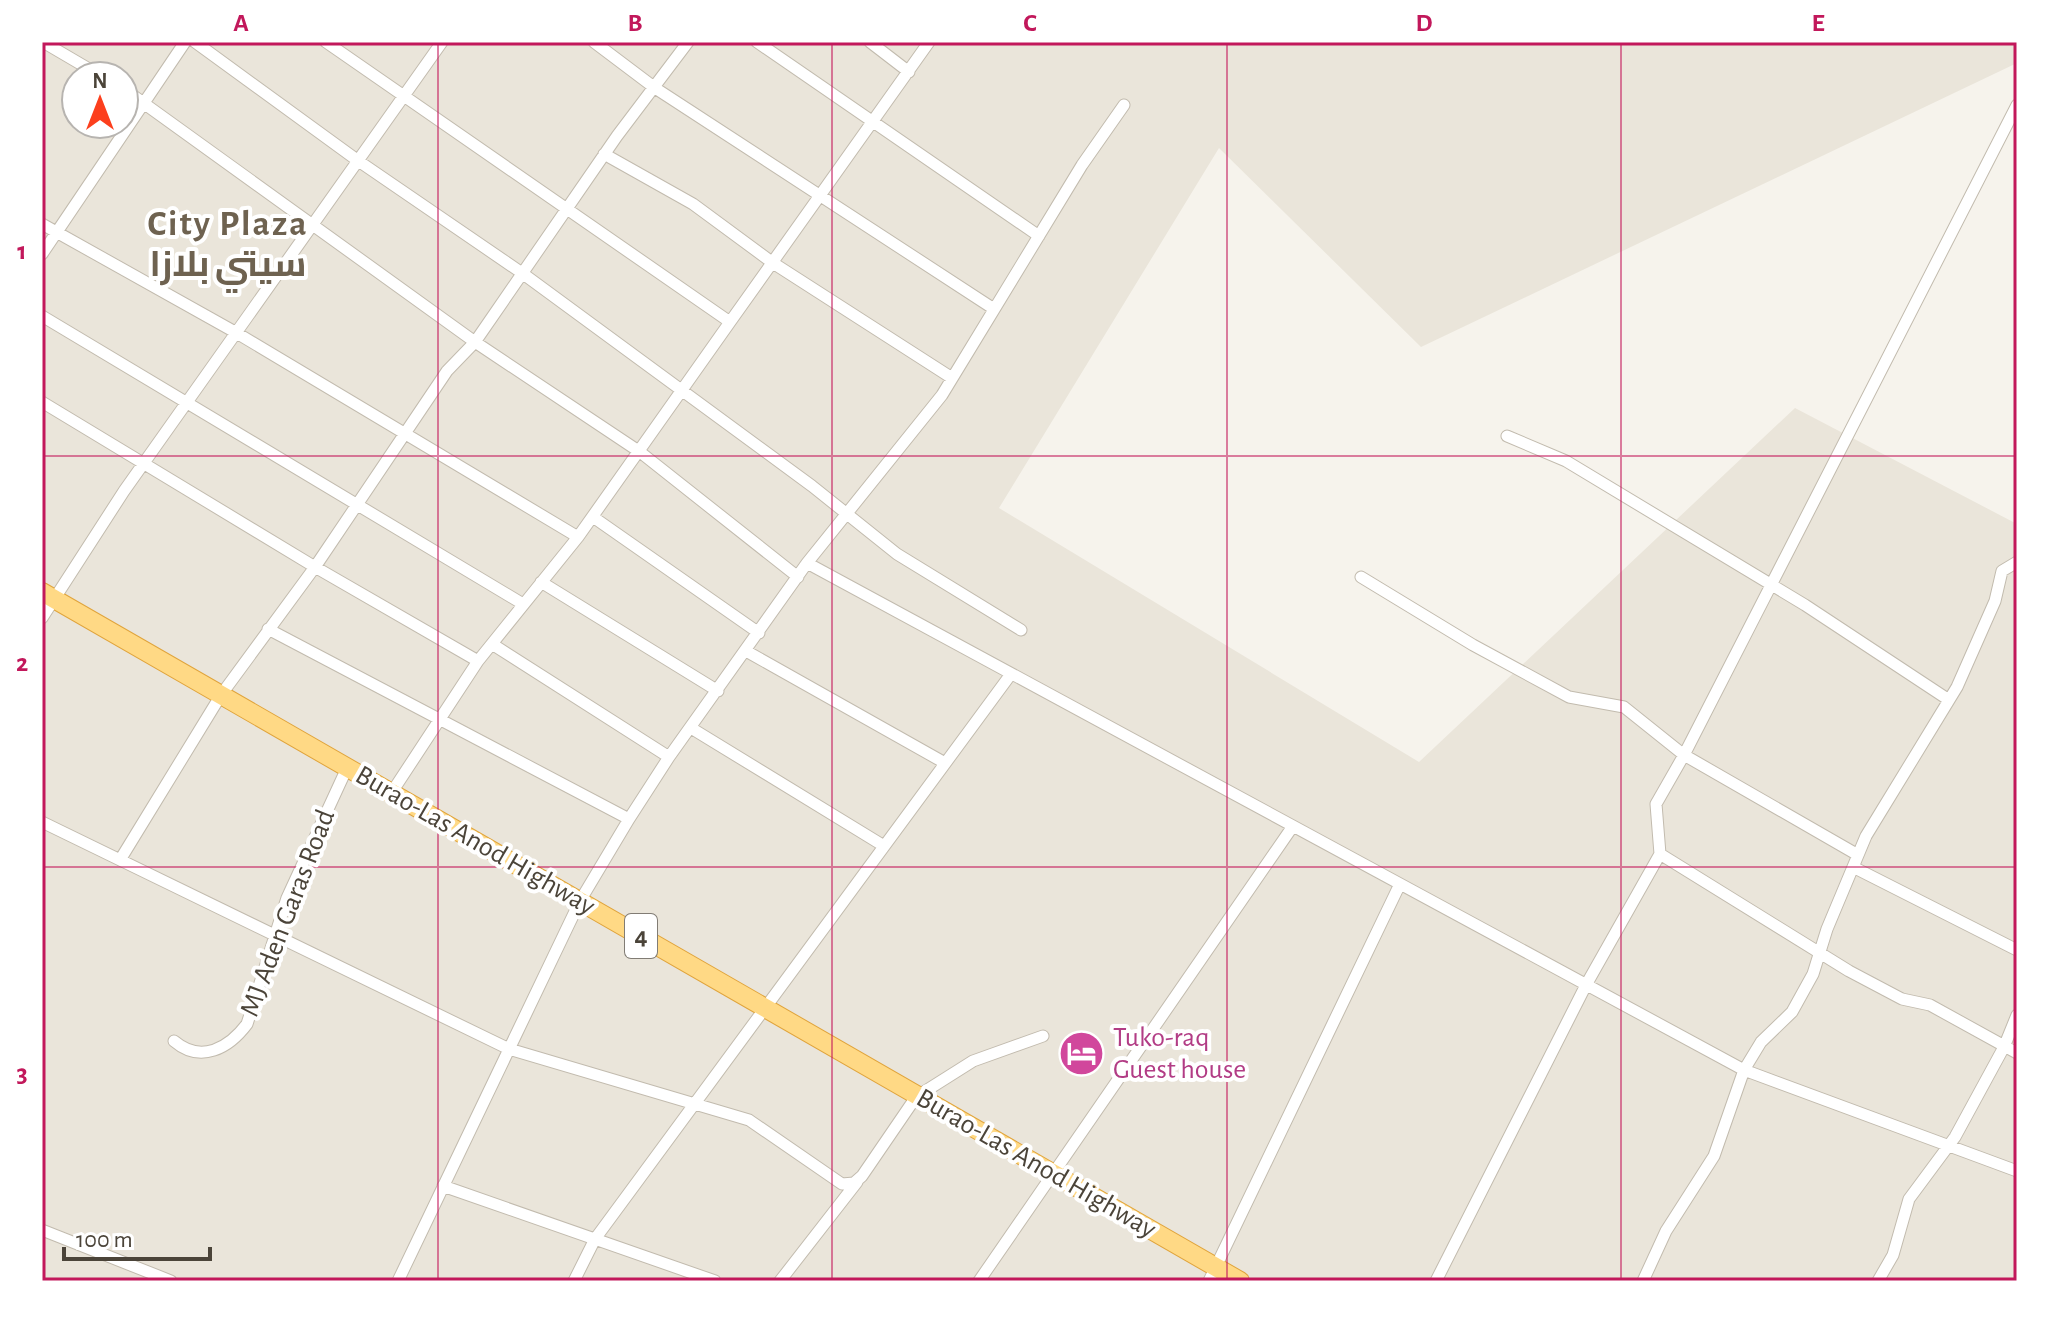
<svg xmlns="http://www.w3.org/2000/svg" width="2059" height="1323" viewBox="0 0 2059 1323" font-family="'Alegreya Sans',Cairo,sans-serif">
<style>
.residential{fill:#eae5da;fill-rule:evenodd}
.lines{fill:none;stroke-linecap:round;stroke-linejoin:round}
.minor-casing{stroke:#c2bbae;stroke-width:13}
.trunk-casing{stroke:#e0a43c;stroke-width:20}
.minor{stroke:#fff;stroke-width:11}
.trunk{stroke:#ffd985;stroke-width:18}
.grid{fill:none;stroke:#c2185b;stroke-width:2;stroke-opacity:0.55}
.labels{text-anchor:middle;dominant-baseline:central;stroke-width:8;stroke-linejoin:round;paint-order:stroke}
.shield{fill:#fff;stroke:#817c74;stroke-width:2}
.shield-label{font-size:26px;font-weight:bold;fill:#4b4439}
.street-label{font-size:28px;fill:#4b4439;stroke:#fff}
.hotel-label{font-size:28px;fill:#b23c85;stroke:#fff;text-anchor:start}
.district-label{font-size:36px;font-weight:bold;letter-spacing:2px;fill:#6e6250;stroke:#fff}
.neatline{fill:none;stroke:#c2185b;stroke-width:3}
.grid-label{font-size:26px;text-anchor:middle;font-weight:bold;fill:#c2185b}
</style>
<rect width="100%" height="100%" fill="#f6f3ec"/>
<!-- residential -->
<path class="residential" d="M42,42H2017V63L1421,347L1219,148L999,508L1419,762L1795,408L2017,524V1281H42ZM76,76H124V124H76Z"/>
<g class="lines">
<defs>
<path id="minor" d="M43,42L101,76
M195,42L357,160L522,273L812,486L897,554L1021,630
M326,42L730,322L929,42
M594,42L655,88L994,309
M757,42L1039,236
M870,42L909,72
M124,89L475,342L640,452L798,577
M604,154L693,204L773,263L952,378
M42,224L235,332L578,537
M42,254L185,42
M42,316L523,604
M42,402L315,567L478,661
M1507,436L1566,461L1805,605L1949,700
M593,517L759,633
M807,563L1744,1070L2017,1171
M1361,577L1473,645L1569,697L1624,707L1684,755L2017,105
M541,582L718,691
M42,618L124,491L442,42
M268,629L629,819
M492,644L669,757
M746,651L945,763
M691,728L884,846
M392,792L478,661L578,537L730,322
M42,822L509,1049L749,1120L842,1184L854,1183L862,1176L916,1097L973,1061L1043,1036
M1660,854L1849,971L1902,999L1930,1005L2017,1053
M120,860L221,695L315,567L447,371L475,342L617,136L688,42
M1853,867L2017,950
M174,1041C201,1064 229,1048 247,1024L287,898L347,768
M443,1186L715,1281
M42,1230L171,1281
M398,1281L580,901L629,819L669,757L807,563L942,395L1082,165L1124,105
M574,1281L595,1239L1011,674
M780,1281L857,1182
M979,1281L1293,826
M1209,1281L1400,884
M1436,1281L1586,985L1660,854L1656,804L1684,755L1858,855
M1643,1281L1666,1231L1714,1156L1744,1070L1761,1042L1792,1012L1813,974L1827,929L1866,836L1957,687L1995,601L2002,571L2017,562
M1878,1281L1893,1255L1909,1199L1955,1137L2004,1047L2017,1015"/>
<path id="trunk" d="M42,592L1240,1281"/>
</defs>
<!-- minor casing -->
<use href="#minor" class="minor-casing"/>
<!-- trunk casing -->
<use href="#trunk" class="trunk-casing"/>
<!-- minor -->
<use href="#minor" class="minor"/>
<!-- trunk -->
<use href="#trunk" class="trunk"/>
</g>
<!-- grid -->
<path class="grid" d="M438,42V1281M832,42V1281M1227,42V1281M1621,42V1281M42,456H2017M42,867H2017"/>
<!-- icons -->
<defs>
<symbol id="hotel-disc" viewBox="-11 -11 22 22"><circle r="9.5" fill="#d1479c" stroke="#fff"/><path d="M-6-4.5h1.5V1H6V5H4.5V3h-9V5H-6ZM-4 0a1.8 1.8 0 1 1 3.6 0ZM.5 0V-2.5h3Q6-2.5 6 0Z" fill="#fff"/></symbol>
</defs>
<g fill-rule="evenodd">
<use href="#hotel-disc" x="1056" y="1028" width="51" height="51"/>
</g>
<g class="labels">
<!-- shield labels -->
<rect class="shield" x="625" y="914" width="32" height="44" rx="6"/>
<g class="shield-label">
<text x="641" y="936">4</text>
</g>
<!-- street labels -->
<g class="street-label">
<text transform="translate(475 841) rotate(30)">Burao-Las Anod Highway</text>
<text transform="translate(288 913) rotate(-69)">MJ Aden Garas Road</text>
<text transform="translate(1036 1164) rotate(30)">Burao-Las Anod Highway</text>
</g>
<!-- hotel labels -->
<g class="hotel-label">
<text x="1113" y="1038">Tuko-raq<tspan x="1113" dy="32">Guest house</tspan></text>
</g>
<!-- district labels -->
<g class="district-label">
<text x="228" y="224">City Plaza<tspan x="228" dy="41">سيتي بلازا</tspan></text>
</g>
</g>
<!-- border -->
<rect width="2059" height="1323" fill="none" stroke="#ffffff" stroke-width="88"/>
<!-- north arrow -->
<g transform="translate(100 100)"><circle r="38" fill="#ffffff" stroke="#b7b4b0" stroke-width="2"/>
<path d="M0-6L14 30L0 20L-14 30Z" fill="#fc3f1d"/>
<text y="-12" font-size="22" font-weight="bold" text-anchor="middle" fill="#4b4439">N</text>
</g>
<!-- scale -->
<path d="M64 1247v12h146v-12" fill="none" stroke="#4b4439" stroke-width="4"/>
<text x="76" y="1247" font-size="24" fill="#4b4439" stroke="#ffffff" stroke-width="6" paint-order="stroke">100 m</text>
<rect x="44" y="44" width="1971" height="1235" class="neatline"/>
<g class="grid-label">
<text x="241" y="31">A</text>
<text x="635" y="31">B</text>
<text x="1030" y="31">C</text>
<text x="1424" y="31">D</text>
<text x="1818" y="31">E</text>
<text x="22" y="259">1</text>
<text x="22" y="671">2</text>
<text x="22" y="1082">3</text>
</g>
</svg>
